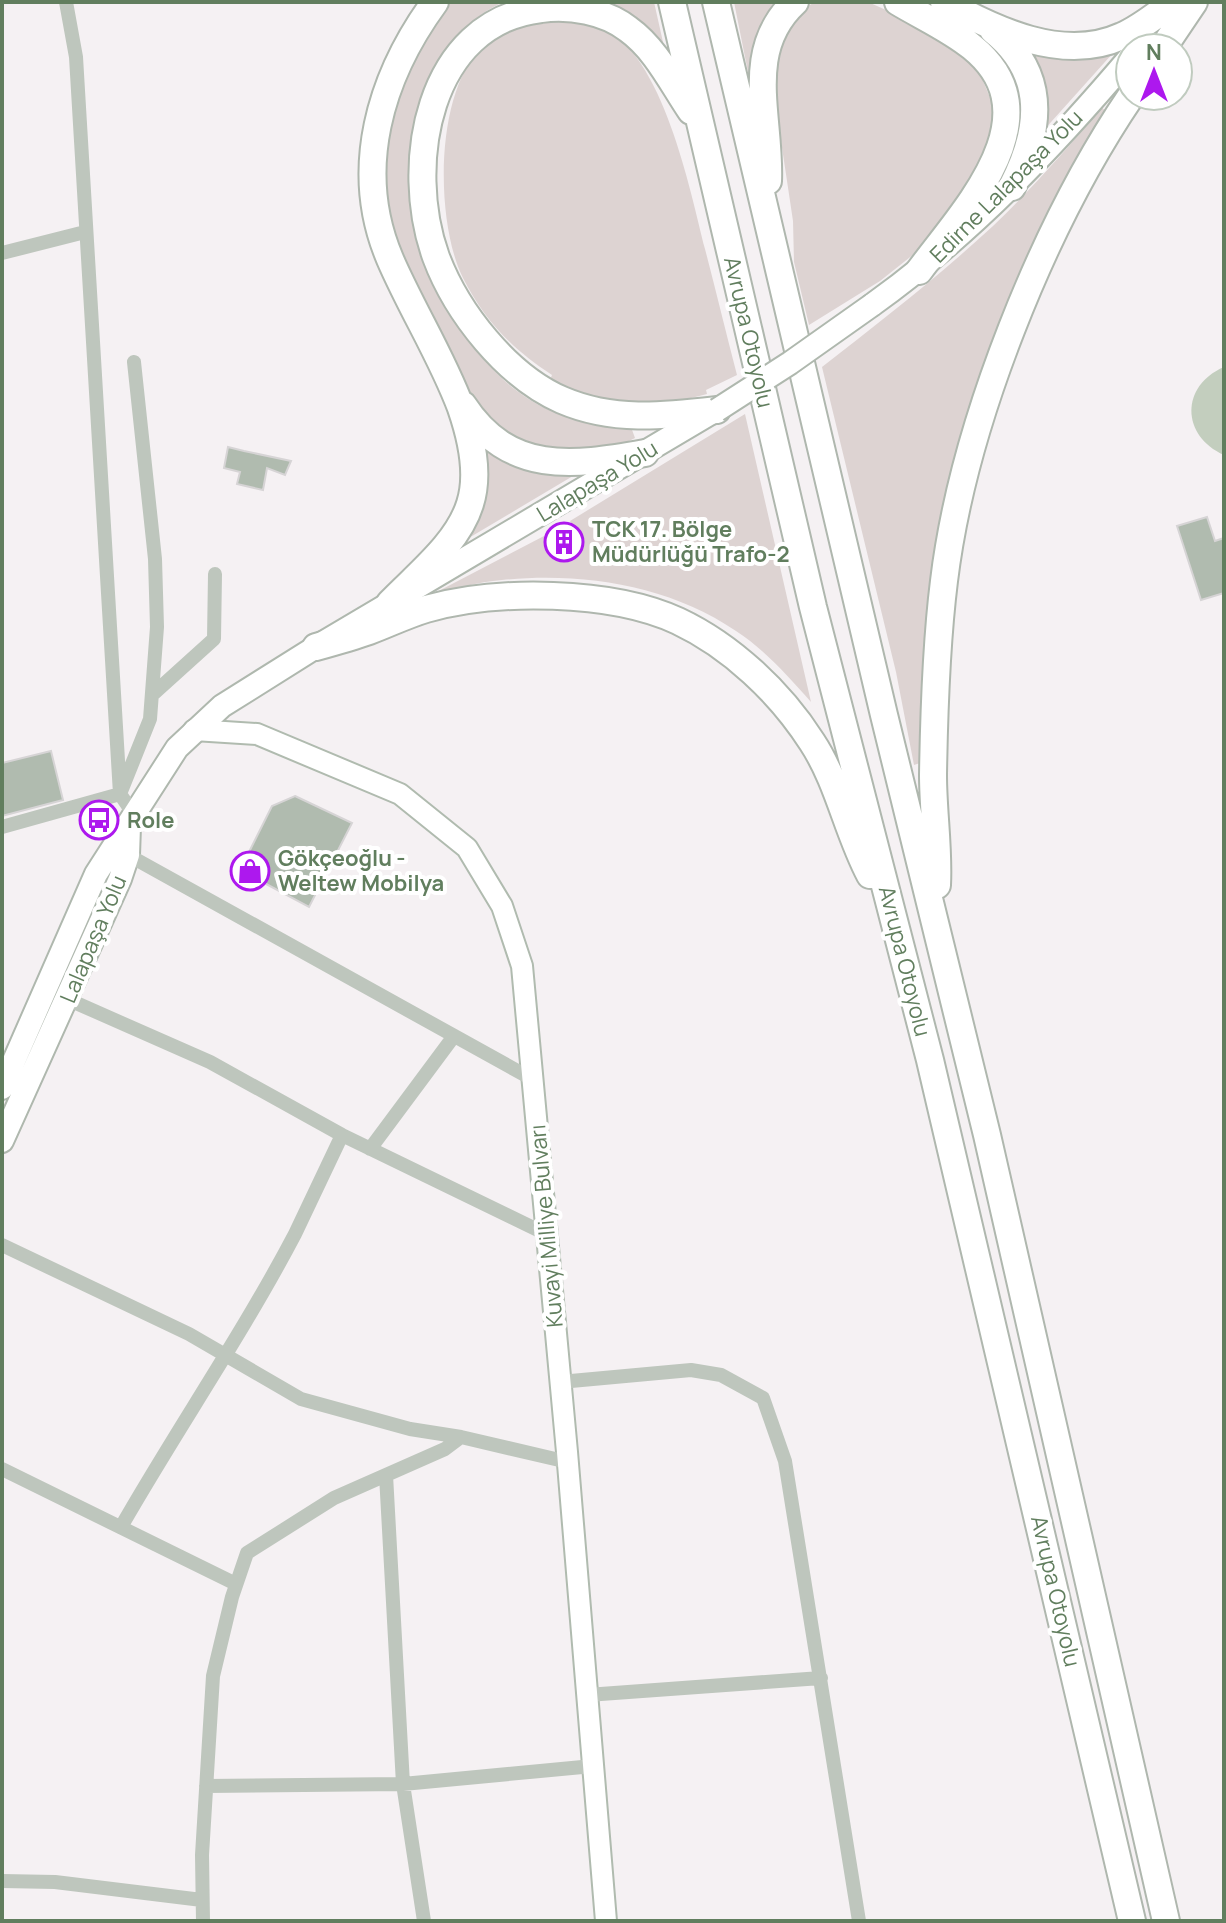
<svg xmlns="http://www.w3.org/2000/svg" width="1226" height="1923" viewBox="0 0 1226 1923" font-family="Manrope,sans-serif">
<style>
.green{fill:#ddd3d2}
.water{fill:#c3cebe}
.building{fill:#b0bbaf;stroke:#d6d4d5;stroke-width:2}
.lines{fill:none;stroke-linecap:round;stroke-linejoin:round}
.secondary-casing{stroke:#b0bbaf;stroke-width:24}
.primary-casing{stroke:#afb8ae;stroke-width:26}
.highway-casing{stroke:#afb7ae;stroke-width:30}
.street{stroke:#bec6bd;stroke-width:14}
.secondary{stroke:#fff;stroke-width:20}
.primary{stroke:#fff;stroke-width:22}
.highway{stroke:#fff;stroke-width:26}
.primary-bridge-casing{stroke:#afb8ae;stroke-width:26;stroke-linecap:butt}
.primary-bridge{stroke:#fff;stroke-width:22}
.labels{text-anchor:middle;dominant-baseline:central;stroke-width:8;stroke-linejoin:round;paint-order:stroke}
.street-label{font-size:22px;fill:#617e5e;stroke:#fff}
.poi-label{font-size:22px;font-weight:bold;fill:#617e5e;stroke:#fff;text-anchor:start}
</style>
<rect width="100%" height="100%" fill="#f5f1f3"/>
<!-- green -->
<path class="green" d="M448,2H503C471,17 453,38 436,69C419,102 408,137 408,174C407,249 463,357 527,398C556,417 596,427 631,427L635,438L617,447L546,451L503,434L479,411L461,381L395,245L379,160L411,57Z
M604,2H654L665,51L638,24Z
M734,2H780L750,82Z
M815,2H868L886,10L956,52L979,71L993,105L992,141L964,195L914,254L880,281L809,325L794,262L793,221L771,74L779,41L803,9Z
M546,22C563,22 585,20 601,27C663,53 690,190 705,249C716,291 726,333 737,375L706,390L707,394C645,411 608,405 550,380L552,375C512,349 485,321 463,278C435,222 434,90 484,45C500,31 526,25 546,22Z
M1022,48L1110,51L1113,53L1043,131Z
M1102,108L1110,113L959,446L935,553L925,664L923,762L914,765L896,672L822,367C880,322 939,276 993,226C1032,189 1067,148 1102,108Z
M745,414L811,702C788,676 765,650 736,631C668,585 583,572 502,580C478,582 454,589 431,595L544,536L556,561L583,546L570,521Z
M479,438L578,473L462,542Z"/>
<!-- water -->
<path class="water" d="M1224,367V455C1181,436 1180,386 1224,367Z"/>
<!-- building -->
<path class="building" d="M228,447L244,451L291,461L285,475L267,468L263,490L237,484L240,472L224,468Z
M1207,517L1215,541L1224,538V593L1201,600L1177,526Z
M569,528L579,545L559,555L550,538Z
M51,751L63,800L2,816V763Z
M295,796L352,823L309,907L240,870L272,806Z"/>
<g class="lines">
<defs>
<path id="secondary" d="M194,730L257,734L400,794L467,848L502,906L522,966L567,1452L606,1921"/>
<path id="primary" d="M872,305C970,235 1052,149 1130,57
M2,1088L96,874L177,748L222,706L316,647L716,410
M2,1141L120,879L128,855L129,826"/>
<path id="highway" d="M672,2L813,607L930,1060L1132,1921
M716,2L884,715L987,1135L1166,1921
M898,2C923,17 950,29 972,47C1057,116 963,211 919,271
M944,2C995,30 1063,63 1122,36C1141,28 1157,14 1174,2
M993,30C1048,74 1041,131 1012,187
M1163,48L1194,2
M691,111C672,83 656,49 628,29C605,11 570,5 541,9C427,22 403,166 436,257C457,313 507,376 562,400C613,422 664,416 717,410
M768,181C771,118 742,51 795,2
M463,405C509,475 572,466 645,453
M390,603C418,574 458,543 470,504C480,473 471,437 461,408C442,357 412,310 390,259C352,170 380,77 435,2
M316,647C334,642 352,637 369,631C388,624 406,615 426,609C496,589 611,590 678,621C731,646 780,692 812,742C839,783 847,832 870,875
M937,885C939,849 933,812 933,775C934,711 936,645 944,581C963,425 1043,226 1131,96"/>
</defs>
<!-- secondary casing -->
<use href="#secondary" class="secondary-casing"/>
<!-- primary casing -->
<use href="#primary" class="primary-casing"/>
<!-- highway casing -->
<use href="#highway" class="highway-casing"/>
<!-- street -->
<path class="street" d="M66,2L76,57L120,794L135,816
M2,253L85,232
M152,695L214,639L215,574
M2,827L120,794L150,719L157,627L155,559L134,362
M128,855L532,1079
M67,999L210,1062L342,1135L546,1234
M370,1149L454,1036
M2,1245L189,1334L301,1399L410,1429L461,1437
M560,1382L691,1370L721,1375L763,1398L785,1461L859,1921
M2,1469L236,1584
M386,1475L403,1784L424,1921
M121,1527C177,1429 242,1335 295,1234C311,1201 326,1168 342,1135
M587,1695L821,1678
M206,1786L403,1784L593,1766
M2,1881L55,1882L202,1900
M203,1921L202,1855L213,1676L232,1597L247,1553L334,1498L445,1449L461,1437L568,1462"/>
<!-- secondary -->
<use href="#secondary" class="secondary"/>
<!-- primary -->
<use href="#primary" class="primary"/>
<!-- highway -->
<use href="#highway" class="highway"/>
<defs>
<path id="primary-bridge" d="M717,410L790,363L872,305"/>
</defs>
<!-- primary-bridge casing -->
<use href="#primary-bridge" class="primary-bridge-casing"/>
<!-- primary-bridge -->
<use href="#primary-bridge" class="primary-bridge"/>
</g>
<!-- icons -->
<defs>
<symbol id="building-ring" viewBox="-11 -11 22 22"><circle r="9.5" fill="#fff" stroke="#ad18ee" stroke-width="1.5"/><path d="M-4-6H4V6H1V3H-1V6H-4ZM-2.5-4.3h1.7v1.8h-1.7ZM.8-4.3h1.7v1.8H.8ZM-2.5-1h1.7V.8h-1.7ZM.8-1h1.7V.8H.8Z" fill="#ad18ee"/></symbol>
<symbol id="bus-ring" viewBox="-11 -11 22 22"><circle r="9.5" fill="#fff" stroke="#ad18ee" stroke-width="1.5"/><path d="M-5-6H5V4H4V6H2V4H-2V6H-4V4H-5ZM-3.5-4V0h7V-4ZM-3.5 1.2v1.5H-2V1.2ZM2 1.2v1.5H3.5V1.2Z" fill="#ad18ee"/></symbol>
<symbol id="shop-ring" viewBox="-11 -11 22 22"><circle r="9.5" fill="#fff" stroke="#ad18ee" stroke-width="1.5"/><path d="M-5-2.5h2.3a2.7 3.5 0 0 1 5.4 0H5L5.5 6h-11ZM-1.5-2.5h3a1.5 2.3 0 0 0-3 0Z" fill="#ad18ee"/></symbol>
</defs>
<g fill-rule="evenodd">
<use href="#building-ring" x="542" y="520" width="44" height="44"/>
<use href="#bus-ring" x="77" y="798" width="44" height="44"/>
<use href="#shop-ring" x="228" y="849" width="44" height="44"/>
</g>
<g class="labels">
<!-- street labels -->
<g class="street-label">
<text transform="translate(1006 186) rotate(-45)">Edirne Lalapaşa Yolu</text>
<text transform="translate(749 332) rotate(77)">Avrupa Otoyolu</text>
<text transform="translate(597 481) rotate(-31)">Lalapaşa Yolu</text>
<text transform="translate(93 939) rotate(-67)">Lalapaşa Yolu</text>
<text transform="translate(905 961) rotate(76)">Avrupa Otoyolu</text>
<text transform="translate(546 1226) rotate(-95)">Kuvayi Milliye Bulvarı</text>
<text transform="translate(1056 1591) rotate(77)">Avrupa Otoyolu</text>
</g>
<!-- poi labels -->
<g class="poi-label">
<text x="592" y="529">TCK 17. Bölge<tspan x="592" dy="25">Müdürlüğü Trafo-2</tspan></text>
<text x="127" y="820">Role</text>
<text x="278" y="858">Gökçeoğlu -<tspan x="278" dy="25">Weltew Mobilya</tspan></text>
</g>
</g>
<!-- border -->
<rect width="1226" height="1923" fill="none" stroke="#617e5e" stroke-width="8"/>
<!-- north arrow -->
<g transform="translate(1154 72)"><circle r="38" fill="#ffffff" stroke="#c0cbbf" stroke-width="2"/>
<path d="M0-6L14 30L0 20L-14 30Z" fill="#ad18ee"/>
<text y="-12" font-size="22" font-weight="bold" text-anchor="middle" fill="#617e5e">N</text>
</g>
</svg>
